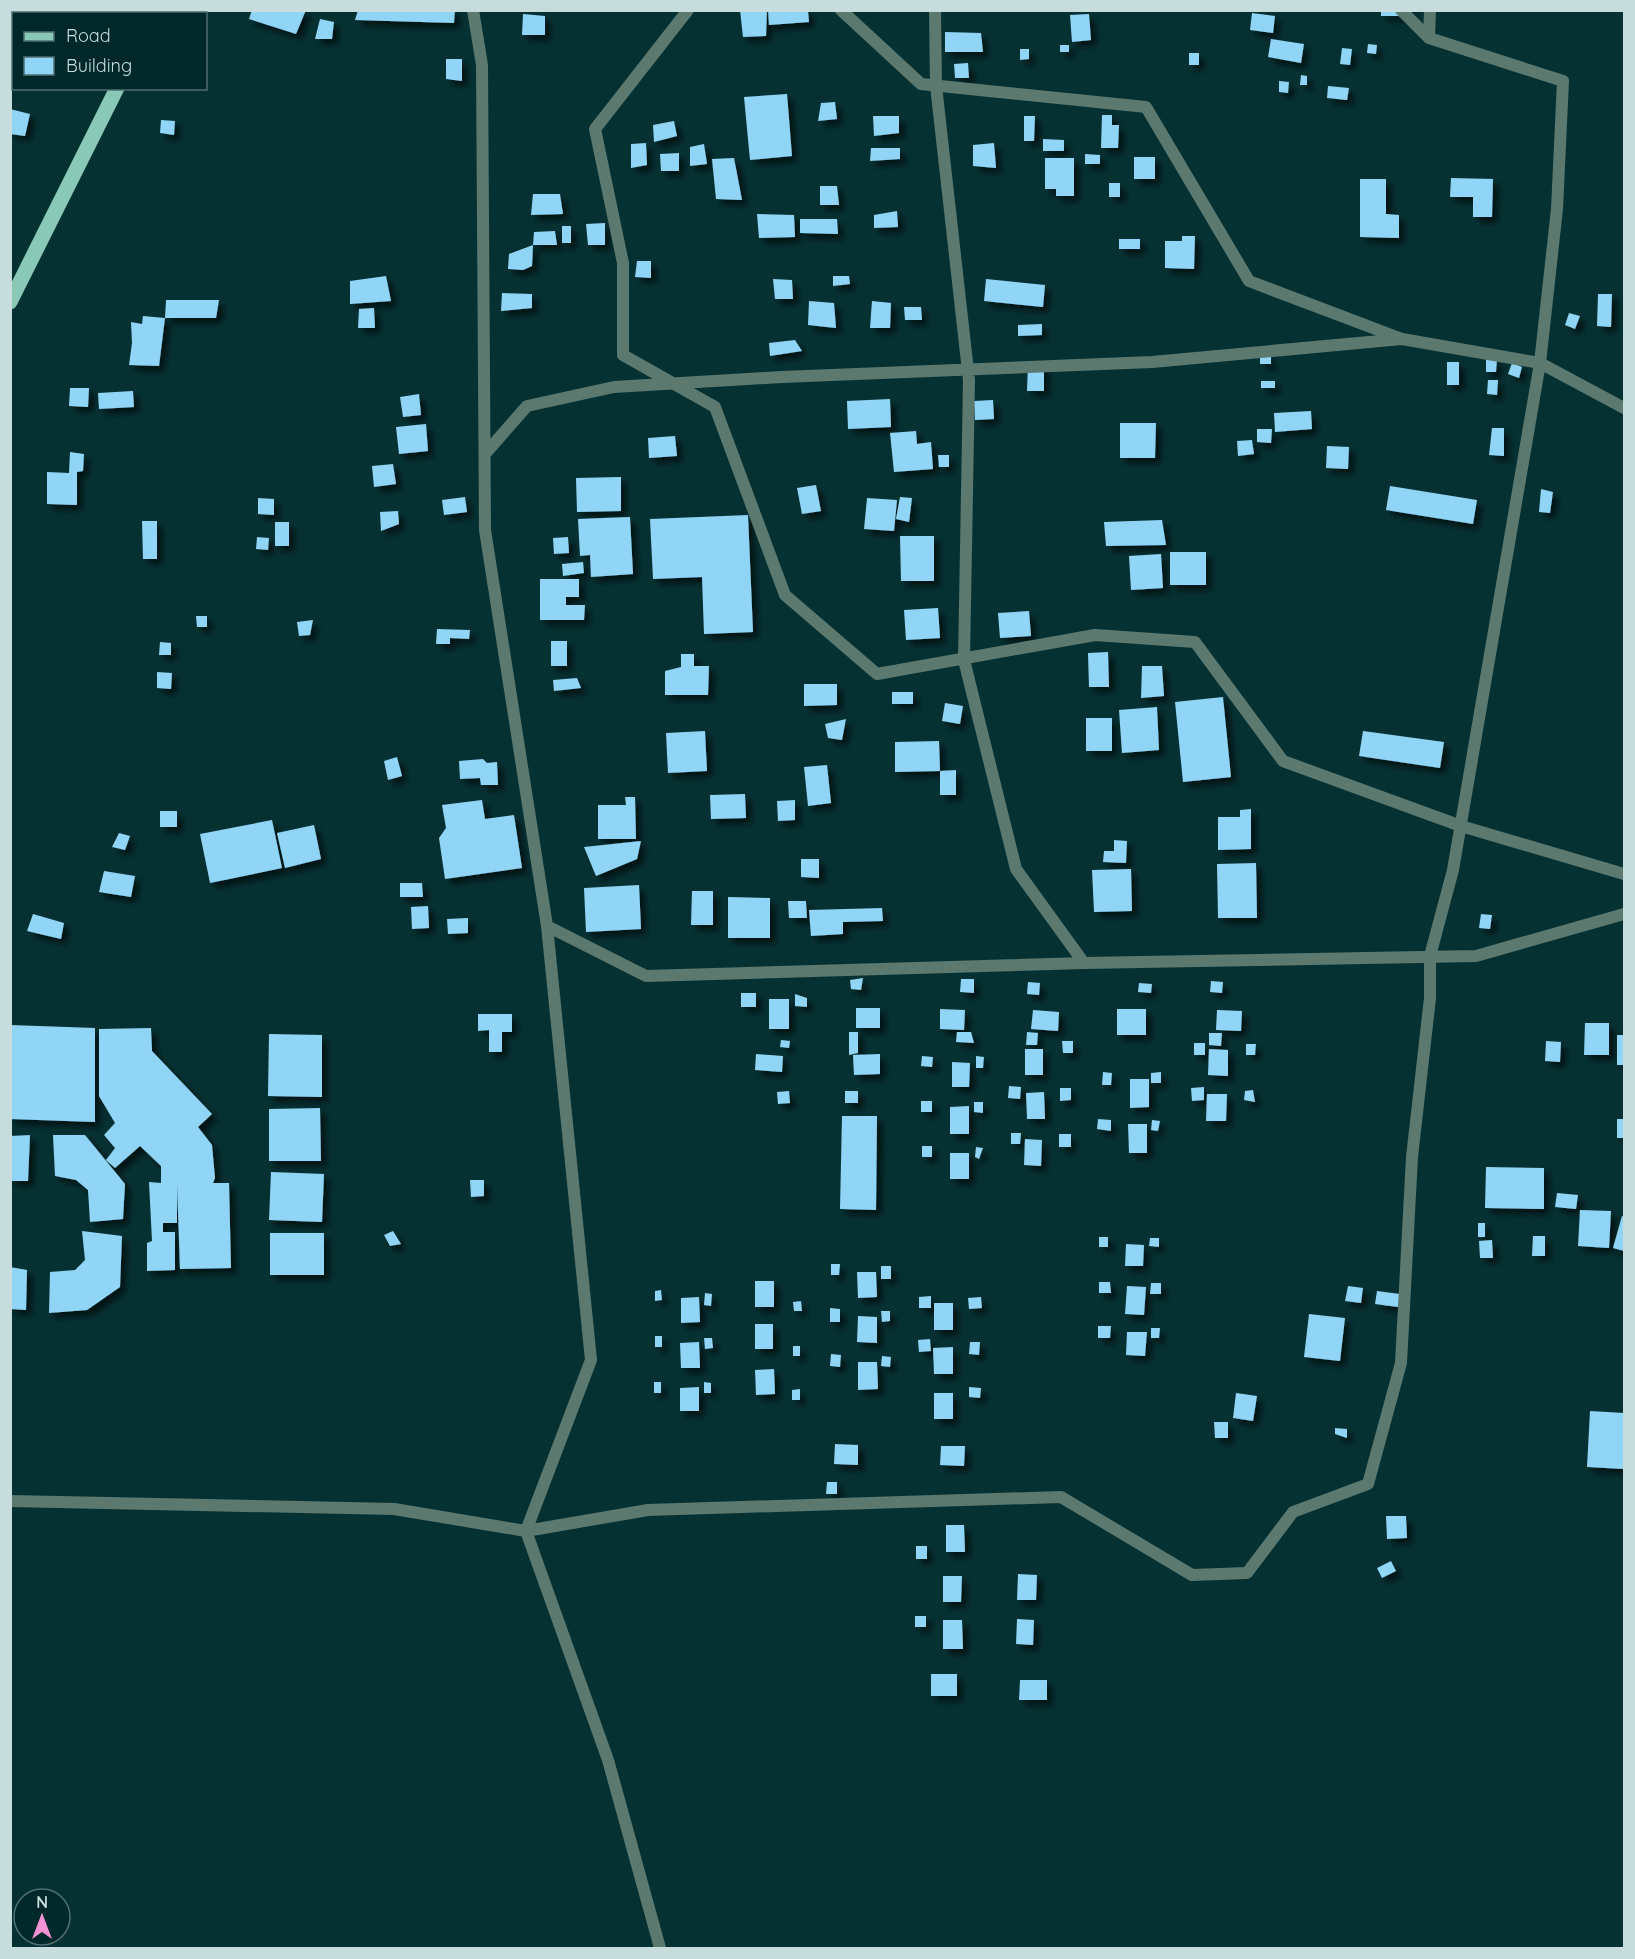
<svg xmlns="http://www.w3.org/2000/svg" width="1635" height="1959" viewBox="0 0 1635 1959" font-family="Quicksand,sans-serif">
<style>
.building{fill:#90d5f5;filter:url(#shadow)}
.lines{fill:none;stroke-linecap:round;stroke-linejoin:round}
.minor{stroke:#5b796f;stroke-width:12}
.primary{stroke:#89c8b4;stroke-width:15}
</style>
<defs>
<filter id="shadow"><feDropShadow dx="5.5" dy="5.5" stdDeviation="3" flood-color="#0009"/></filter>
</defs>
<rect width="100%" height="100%" fill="#063133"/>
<!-- building -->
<path class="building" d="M252,10H306L296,34L249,19Z
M358,10H455L454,23L355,20Z
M740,10H767L766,36L743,37Z
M768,10H808L809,22L769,25Z
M1381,10H1411V16H1381Z
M1252,13L1275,16L1273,33L1250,30Z
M523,14L545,16V35H522Z
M1089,14L1091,40L1072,42L1070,15Z
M320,19L334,22L332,39H315Z
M945,32L981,33L983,52H945Z
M1271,39L1304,44L1301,63L1268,57Z
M1368,44L1377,45L1376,54L1367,53Z
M1060,45H1069V52H1060Z
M1342,48L1352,49L1350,65L1340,64Z
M1020,49H1029V59L1020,60Z
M1189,53H1199V65H1189Z
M446,59H462V81L446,79Z
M968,63L969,78H955L954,64Z
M1301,75L1307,76V85H1300Z
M1279,81L1289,82L1288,93L1279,92Z
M1328,86L1349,88L1347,100L1327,98Z
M787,94L792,156L750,160L744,97Z
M835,102L837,119L818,121L821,103Z
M10,109L30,114L25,136L10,134Z
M1102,115H1112V125H1119L1118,148H1101Z
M873,116H899V133L874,136Z
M1024,116H1035L1034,141H1024Z
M161,120L175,121L174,135L160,133Z
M674,121L677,136L654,142L653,125Z
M1043,139L1064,140V151H1043Z
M646,143L647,165L631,168V144Z
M994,143L996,168L973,166V145Z
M704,144L707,164L690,166V147Z
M871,148H900V159L870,161Z
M679,153V171H661L660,154Z
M1085,154L1100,155V164H1085Z
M1134,157H1155V179H1134Z
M734,158L742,200L716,199L712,159Z
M1045,158H1074V196H1056V189H1045Z
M1451,178L1493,179L1492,217H1473V197H1450Z
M1360,179H1386V214L1399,215V238L1360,237Z
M1109,183H1120V197H1109Z
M820,186H837L839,205H820Z
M533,194H560L563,214L531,215Z
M897,211L898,227L874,228V215Z
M757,214L794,215L795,237L759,238Z
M800,219H837L838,234L800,233Z
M605,223V245H588L586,224Z
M562,226H571V243H562Z
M555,231L557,245H533L534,232Z
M1182,236H1195L1194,269L1165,268V241H1182Z
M1119,239H1140V249H1119Z
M533,245L532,266L523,270L508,269L509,254Z
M637,261H651V278L635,277Z
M386,276L391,301L350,304V281Z
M833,276H849L850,284L833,286Z
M773,279L792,280L793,299H775Z
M986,279L1045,285L1043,307L984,301Z
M502,293L532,294V308L501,311Z
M1598,294H1612L1611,327L1597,326Z
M166,300H219L216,318H165Z
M809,301L834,303L836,328L808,325Z
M872,301L891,303L890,328H870Z
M904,307H921L922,320H905Z
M374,308L375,328H358L359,309Z
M1569,313L1580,316L1575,329L1565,325Z
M143,316L165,318L159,366L129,365L132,343L131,322L142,324Z
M1042,324V335L1018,336V325Z
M795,340L802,351L770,356L769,343Z
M1260,356L1271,357V364H1260Z
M1486,360H1497L1496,372H1486Z
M1447,362H1459V385H1447Z
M1028,363H1044V391H1027Z
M1512,363L1522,367L1519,378L1508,374Z
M1488,380H1498L1497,395L1487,394Z
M1261,381H1275V388H1261Z
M70,388H89L88,407L69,406Z
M133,391L134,407L99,409L98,393Z
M419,394L421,415L403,417L400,397Z
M890,399L891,427L848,429L847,401Z
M993,400L994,419L975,420L974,401Z
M1311,411L1312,429L1275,432L1274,413Z
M1120,423H1156L1155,458H1120Z
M426,424L428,451L399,454L396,427Z
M1492,428H1504V456L1489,455Z
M1257,429H1272L1271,443L1257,442Z
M916,431L917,444L931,442L933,469L894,472L890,433Z
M675,436L677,456L649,458L648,438Z
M1252,440L1254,454L1238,456L1237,441Z
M1327,446L1349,447L1348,469L1326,468Z
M70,452L84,454L83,471L77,472V505L47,504V472L69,473Z
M938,455H949V467H939Z
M393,464L396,484L374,487L372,466Z
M621,477V511L577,512L576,478Z
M816,485L821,511L802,514L797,488Z
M1390,486L1477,500L1473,524L1386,510Z
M1541,489L1553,492L1550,513L1539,512Z
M465,497L467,512L444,515L442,500Z
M900,497L912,498L909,522L896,519Z
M258,498L274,499V515L258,514Z
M867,498L897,500L894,531L864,529Z
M398,511L399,524L381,531L380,512Z
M748,515L753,632L704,634L702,577L653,579L650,519Z
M630,517L633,574L591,577L590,555L580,556L578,519Z
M1162,520L1166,545L1106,546L1104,522Z
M142,521H157V559H143Z
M275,522H289V546H275Z
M900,536H934V581H901Z
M257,537L269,538L268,550L256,549Z
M568,537L569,553L554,554L553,538Z
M1170,552H1206V585H1170Z
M1161,554L1163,588L1131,590L1129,556Z
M583,562L584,573L563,576L562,564Z
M540,579H579V597H566V605H585L584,620H540Z
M938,608L940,638L906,640L904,610Z
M1029,611L1031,636L1000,638L998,613Z
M196,616H207V627H197Z
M313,620L310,635L299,636L297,622Z
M437,629L470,630L469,639L450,638V644H436Z
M551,641H567V666H551Z
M160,642L171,643V655H159Z
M1108,652L1109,687H1089L1088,653Z
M681,654H694V666H709L708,695H665V671L681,667Z
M1142,666H1162L1164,696L1141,698Z
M157,672L172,673L171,689L157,688Z
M577,678L581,688L554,691L553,680Z
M804,684H837V705L804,706Z
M892,692H913V704H892Z
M1223,697L1231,777L1183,782L1175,702Z
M945,703L963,706L960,724L942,721Z
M1157,707L1159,750L1122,753L1119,710Z
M1086,718H1112V751H1086Z
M846,719L842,740L828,738L825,724Z
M705,731L707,771L668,773L666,733Z
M1363,731L1444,742L1440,768L1359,756Z
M939,741L940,771L956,770V795H940V771L895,772V742Z
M397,757L402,776L388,780L384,761Z
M483,759L487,763L497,762L498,785H481L480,778L460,779L459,761Z
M827,765L831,803L808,806L804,767Z
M745,794L746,818L711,819L710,795Z
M625,797H635L636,839H598V805H626Z
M482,800L485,819L514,815L522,868L445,879L439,838L446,828L442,805Z
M795,800V820L778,821L777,801Z
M1251,809V849L1218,850V817H1240V810Z
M160,811H177V827H160Z
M272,820L282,868L210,883L200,834Z
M314,825L321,859L285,868L277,833Z
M119,833L130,836L125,850L112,847Z
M1114,840L1127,841L1126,863L1103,862L1104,851H1114Z
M641,841L637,859L596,876L584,847Z
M801,859H819V878L801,877Z
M1256,863L1257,918H1218L1217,864Z
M1131,869L1132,911L1094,912L1092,870Z
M104,871L135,876L131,897L99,892Z
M400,883H422L423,897H400Z
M639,885L641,929L586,932L584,888Z
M692,891H713V925H691Z
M728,897L770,898V938H728Z
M788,901H806L807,918H789Z
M428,906L429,928L412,929L411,907Z
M882,908L883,921L843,922V934L811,936L809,910Z
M33,914L64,923L61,939L27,931Z
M1481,914L1492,915L1490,929L1479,928Z
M468,918V933L448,934L447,919Z
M863,978L861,990L851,989L850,980Z
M961,979H974V993L960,992Z
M1211,981L1223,982L1222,993L1210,992Z
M1028,982L1040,983L1039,995L1027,994Z
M1139,983L1152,984L1151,993L1138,992Z
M741,993H756V1007H741Z
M795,994L807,998V1007L795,1006Z
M769,999H789V1029H769Z
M856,1008H880V1028H856Z
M940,1009L965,1010L964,1030L940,1029Z
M1117,1009H1146V1035H1117Z
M1033,1010L1059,1012L1058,1031L1031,1029Z
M1217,1010L1242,1011L1241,1031L1216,1030Z
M478,1014H512V1032H502V1052H489V1030L478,1031Z
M1585,1023H1609V1055H1584Z
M10,1025L95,1028V1122L10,1119Z
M151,1028L152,1051L212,1114L198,1127L212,1145L215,1178L213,1183H229L231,1268L180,1269L177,1184V1223H163V1232H175V1270L147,1271V1243L152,1241L149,1182L161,1183V1166L140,1146L115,1168L106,1160L115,1148L104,1135L115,1123L99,1096V1029Z
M849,1032H858V1053L849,1055Z
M957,1032H971L974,1043L956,1042Z
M1027,1032L1038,1033L1037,1045H1026Z
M1209,1033H1222L1221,1046L1209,1045Z
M269,1034L322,1035V1097L268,1096Z
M1617,1035H1624V1065H1617Z
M781,1040L790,1041L789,1048L780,1047Z
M1062,1041H1073V1053H1063Z
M1546,1041L1561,1042L1560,1062L1545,1061Z
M1194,1043H1205V1055H1194Z
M1246,1044H1256L1255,1055H1246Z
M1025,1049H1043V1075H1025Z
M1209,1049L1228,1050V1076L1208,1075Z
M756,1054L783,1056L782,1072L755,1070Z
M880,1054V1074L854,1075L853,1055Z
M922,1056L933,1057L932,1067L921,1066Z
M976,1056L984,1057L983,1068H976Z
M952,1062L970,1063L969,1087H952Z
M1103,1072L1112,1073L1111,1085H1102Z
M1161,1072V1083H1151V1073Z
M1130,1079H1149V1107L1130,1108Z
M1009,1086L1021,1087L1020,1099L1008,1098Z
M1204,1087V1100L1192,1101L1191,1088Z
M1060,1088H1071V1100L1060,1101Z
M1253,1090L1255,1102L1244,1100L1245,1091Z
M789,1091L790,1103L778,1104L777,1092Z
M845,1091H858V1103H845Z
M1044,1092L1045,1119H1027L1026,1093Z
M1207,1094H1227L1226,1121H1206Z
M921,1101H932V1112H921Z
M974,1102H983V1113L974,1112Z
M969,1106V1134H950V1107Z
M320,1108L321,1161H269V1109Z
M842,1116H877L876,1210L840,1209Z
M1098,1119L1111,1120V1131L1097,1129Z
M1617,1119H1624V1138H1617Z
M1152,1120L1160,1121L1158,1131L1151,1130Z
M1128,1124H1147V1153H1129Z
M1011,1133H1021L1020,1144H1011Z
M1059,1134H1071V1147H1059Z
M30,1135L28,1181H10V1136Z
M53,1135H85L125,1184L123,1219L90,1222L88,1190L76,1180L55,1176Z
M1025,1139L1042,1140L1041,1166L1024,1165Z
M922,1146H932V1157H922Z
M976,1147L983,1148L979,1159L975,1157Z
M950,1153H969V1179H950Z
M1486,1167L1544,1168V1209L1485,1208Z
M271,1172L324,1174L322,1222L269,1220Z
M470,1180H484V1196L471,1197Z
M1557,1193L1578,1195L1576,1209L1555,1207Z
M1580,1210L1611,1211L1609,1248L1578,1246Z
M1622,1216L1624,1217V1251L1613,1248Z
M1478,1223H1485V1237H1478Z
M82,1231L122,1236L120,1287L87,1310L49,1313L50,1272L75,1270L85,1260Z
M393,1231L401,1244L390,1246L384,1235Z
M270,1233H324V1275H270Z
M1533,1236H1545V1256H1532Z
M1099,1237H1108V1247H1099Z
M1150,1238H1159V1247L1149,1246Z
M1492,1240L1493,1258H1480L1479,1241Z
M1126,1244L1144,1245L1143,1266H1125Z
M831,1264H840L839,1275H831Z
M881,1266H891V1279H881Z
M10,1267L27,1270L26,1310L10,1309Z
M857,1272H876L877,1297L858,1298Z
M755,1281H774V1307H755Z
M1099,1282H1110L1111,1293H1099Z
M1151,1283H1161V1294H1150Z
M1127,1286L1146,1287L1144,1315L1125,1314Z
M1348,1286L1363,1288L1361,1303L1345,1301Z
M661,1290L662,1300L655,1301V1291Z
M1377,1291L1400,1294L1398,1307L1375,1304Z
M705,1293L712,1294L711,1306L704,1305Z
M931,1296V1308H919V1297Z
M699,1297L700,1322L681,1323V1298Z
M981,1297L982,1308L969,1309L968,1298Z
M801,1301L802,1311H794L793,1302Z
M934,1303H953V1330H934Z
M830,1308L840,1309V1322H830Z
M881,1311H890V1321L882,1322Z
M1309,1314L1345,1318L1340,1361L1304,1357Z
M858,1316L877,1317V1343L857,1342Z
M755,1324H773V1349H755Z
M1098,1326H1111L1110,1338H1098Z
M1151,1328H1160L1159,1338H1151Z
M1127,1332H1147L1145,1356L1126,1355Z
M655,1336H662V1347H655Z
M704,1338H712L713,1348L705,1349Z
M930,1339L931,1351L919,1352L918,1340Z
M699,1342L700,1368H681L680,1343Z
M970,1342H980L979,1355L969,1354Z
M793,1346H800V1356H793Z
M953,1347V1374H934L933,1348Z
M831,1354L841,1355L840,1367L830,1366Z
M882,1356L891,1357L890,1367L881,1366Z
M858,1362H877L878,1389L858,1390Z
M774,1369L775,1394L756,1395L755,1370Z
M654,1382H661V1393H654Z
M704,1382L711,1383V1393H704Z
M699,1387V1411H680V1388Z
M969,1387L981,1388L980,1398L969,1397Z
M800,1389V1400H792V1390Z
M934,1393H953V1419H934Z
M1236,1393L1257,1396L1253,1421L1233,1418Z
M1590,1411L1624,1413V1469L1587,1467Z
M1214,1422H1228V1438H1215Z
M1335,1428L1347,1429V1438L1335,1434Z
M835,1444L858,1445V1465L834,1464Z
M941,1446H965L964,1466L940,1465Z
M827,1482H837V1494H826Z
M1386,1516H1406L1407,1538L1387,1539Z
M946,1525H964L965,1552H946Z
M916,1546H927V1559H916Z
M1391,1561L1396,1571L1382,1578L1377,1568Z
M1018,1574L1037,1575L1036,1600H1017Z
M943,1576H962L961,1602H943Z
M915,1616H926V1627H915Z
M1017,1619L1034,1620L1033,1645L1016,1644Z
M943,1620H962L963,1649H943Z
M931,1674H957V1696H931Z
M1020,1680H1047V1700H1019Z"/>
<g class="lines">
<!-- minor -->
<path class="minor" d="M473,10L482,65L485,530L547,926L591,1360L526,1531
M688,10L595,129L623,263V355L715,407L785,595L877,674L1095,635L1195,642L1283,761L1461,826L1624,874
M841,10L921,84L1146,107L1249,281L1402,339L1540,363L1624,408
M935,10L936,86L969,380L964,660L1016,869L1084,963L1476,956L1624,914
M1429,38L1430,10
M485,454L527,406L614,387L782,377L1152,362L1402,339
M547,926L646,976L1084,963
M10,1501L394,1509L526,1531L608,1760L660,1948
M526,1531L648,1510L1061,1497L1192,1575L1247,1573L1293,1512L1368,1484L1401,1363L1412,1157L1430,998V956L1453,870L1540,363L1557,209L1563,81L1429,38L1401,10"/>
<!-- primary -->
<path class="primary" d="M154,14L155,10
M10,302L117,88"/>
</g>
<!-- border -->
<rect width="1635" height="1959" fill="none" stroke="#c7dcdd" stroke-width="24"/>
<!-- legend -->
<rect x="12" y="12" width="195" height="78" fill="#002729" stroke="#506f71" stroke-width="1.5"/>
<rect x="24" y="32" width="30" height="9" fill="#89c8b4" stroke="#506f71" stroke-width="1.5"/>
<text x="66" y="42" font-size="18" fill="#c7dcdd">Road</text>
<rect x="24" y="57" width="30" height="18" fill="#90d5f5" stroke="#506f71" stroke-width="1.5"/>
<text x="66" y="72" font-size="18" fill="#c7dcdd">Building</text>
<!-- north arrow -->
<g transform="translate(42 1917)"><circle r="28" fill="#002729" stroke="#506f71" stroke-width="1.5"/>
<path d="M0-4.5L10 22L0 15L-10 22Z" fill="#f491d4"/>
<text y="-9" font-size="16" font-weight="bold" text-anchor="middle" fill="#c7dcdd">N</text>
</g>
</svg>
